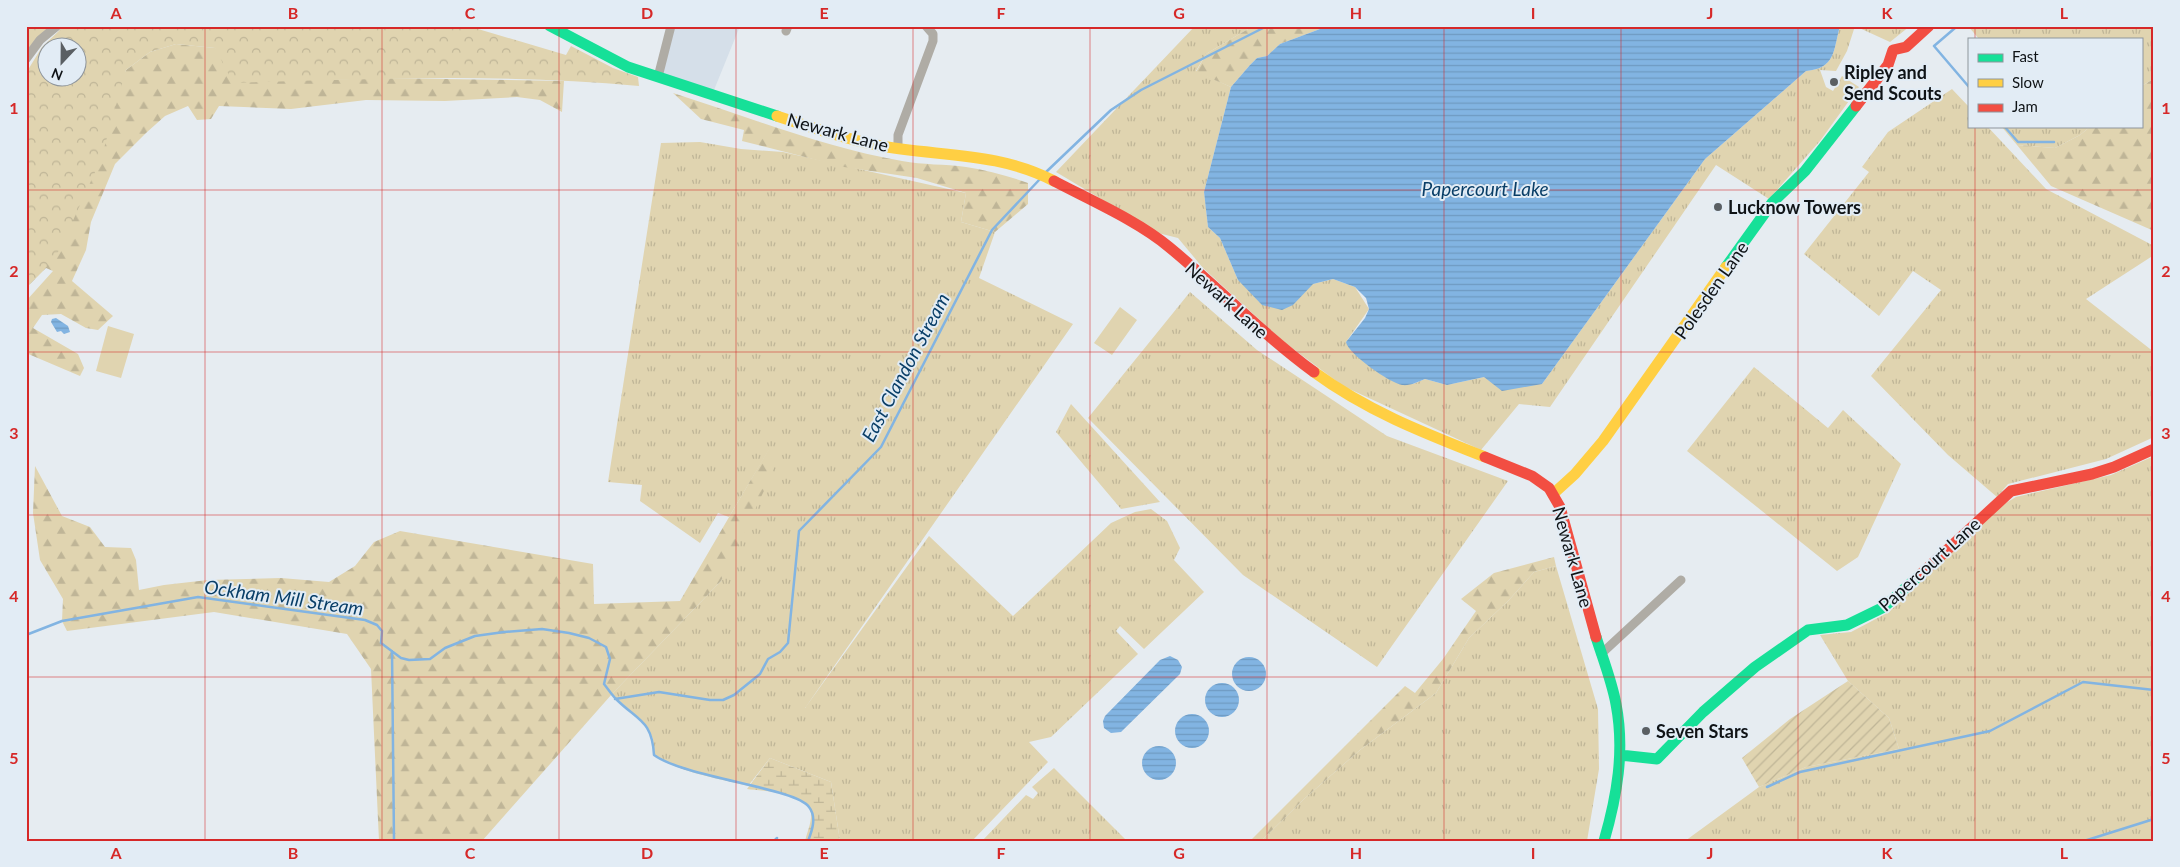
<svg xmlns="http://www.w3.org/2000/svg" width="2180" height="867" viewBox="0 0 2180 867" font-family="Lato,sans-serif">
<style>
.built{fill:#d5dfe9}
.grass{fill:url(#grass-tufts)}
.forest{fill:url(#forest-firs)}
.wetland{fill:url(#wetland-marsh)}
.park{fill:url(#park-crowns);fill-rule:evenodd}
.garden{fill:url(#garden-furrows)}
.pitch{fill:#e0d4b0}
.water{fill:url(#water-rules)}
.lines{fill:none;stroke-linecap:round;stroke-linejoin:round}
.stream{stroke:#82b4e2;stroke-width:2.5}
.street{stroke:#afaca5;stroke-width:9}
.fast{stroke:#16e098;stroke-width:11}
.slow{stroke:#ffcf43;stroke-width:11}
.jam{stroke:#f24e42;stroke-width:11}
.grid{fill:none;stroke:#d62828;stroke-width:1;stroke-opacity:0.55}
.poi-dot{fill:#5a5f63;stroke:#e2ecf5;stroke-width:2}
.labels{text-anchor:middle;dominant-baseline:central;stroke-width:4;stroke-linejoin:round;paint-order:stroke}
.poi-label{font-size:18px;font-weight:bold;fill:#0f1316;stroke:#e2ecf5;text-anchor:start}
.street-label{font-size:18px;fill:#0f1316;stroke:#e2ecf5}
.water-label{font-size:19px;font-style:italic;fill:#093e67;stroke:#e2ecf5}
.neatline{fill:none;stroke:#d62828;stroke-width:2}
.grid-label{font-size:16px;text-anchor:middle;font-weight:bold;fill:#d62828}
</style>
<defs>
<pattern id="grass-tufts" width="24" height="20" patternUnits="userSpaceOnUse" patternTransform="scale(1.25)"><rect width="24" height="20" fill="#e0d4b0"/><path d="M3 7l-1-3M5 7V3M7 7l1-3M15 17l-1-3M17 17v-4M19 17l1-3" fill="none" stroke="#bfb597"/></pattern>
<pattern id="forest-firs" width="22" height="20" patternUnits="userSpaceOnUse" patternTransform="scale(1.25)"><rect width="22" height="20" fill="#e0d4b0"/><path d="M5 1l3.5 6h-7zM16 11l3.5 6h-7z" fill="#bfb597"/></pattern>
<pattern id="wetland-marsh" width="20" height="14" patternUnits="userSpaceOnUse" patternTransform="scale(1.25)"><rect width="20" height="14" fill="#e0d4b0"/><path d="M1 5h8M5 5V1M11 12h8M15 12V8" fill="none" stroke="#bfb597"/></pattern>
<pattern id="park-crowns" width="20" height="18" patternUnits="userSpaceOnUse" patternTransform="scale(1.25)"><rect width="20" height="18" fill="#e0d4b0"/><path d="M2 6a3 3 0 1 1 6 0M12 15a3 3 0 1 1 6 0" fill="none" stroke="#bfb597"/></pattern>
<pattern id="garden-furrows" width="10" height="10" patternUnits="userSpaceOnUse" patternTransform="scale(1.25)"><rect width="10" height="10" fill="#e0d4b0"/><path d="M-1 1l2-2M0 10L10 0M9 11l2-2" fill="none" stroke="#bfb597"/></pattern>
<pattern id="water-rules" width="6" height="5" patternUnits="userSpaceOnUse" patternTransform="scale(1.25)"><rect width="6" height="5" fill="#82b4e2"/><path d="M0 2.5h6" fill="none" stroke="#6f9ac1"/></pattern>
</defs>
<rect width="100%" height="100%" fill="#e6ecf1"/>
<!-- built -->
<path class="built" d="M671,26H740L712,95L658,77Z"/>
<!-- grass -->
<path class="grass" d="M1195,26H1253L1206,54L1196,71L1231,87L1204,192L1208,227L1220,238L1238,280L1313,284L1333,279L1355,287L1369,309L1346,342L1413,384L1425,379L1447,385L1484,377L1542,384L1705,159L1806,71C1836,68 1833,51 1840,26H1855L1847,51L1836,71L1820,70L1826,87L1833,91L1842,76L1859,87L1820,141L1769,199L1716,165L1550,407L1519,404L1481,450L1343,386L1284,342L1203,268L1178,238L1158,233L1056,172Z
M1855,26H1910L1890,42Z
M1968,26H2154V79L2141,86V39H1979Z
M1952,89L1969,107V126H1987L2046,189L2154,246V255L2086,299L2154,352V437L2106,459L2008,484L1997,497L1948,455L1871,376L1941,290L1913,271L1879,316L1804,254L1869,172L1862,167L1888,132Z
M2001,126H2091L2080,135L2055,148L2017,145Z
M700,142L741,149L783,152L966,193L961,222L995,232L979,278L1073,324L805,708L929,536L1013,616L1111,523L1135,512L1151,509L1167,521L1180,548L1174,560L1204,592L1144,649L1120,626L1116,631L1138,654L1051,737L1029,742L1048,762L972,841H840L831,782L770,758L748,786C717,778 680,773 654,755L653,739L649,730L644,723L612,694L721,581L770,448L729,517L718,513L700,543L640,501L642,485L608,482L661,143Z
M1190,292L1257,350L1387,436L1508,481L1377,667L1243,575L1088,418Z
M1754,367L1828,428L1843,410L1901,464L1858,557L1837,571L1687,451Z
M1071,404L1160,502L1121,509L1056,432Z
M2154,456V841H1685L1759,787L1806,767L1899,749L1889,718L1848,681L1820,635L1851,632L1889,612L1999,507L2016,497L2111,475Z
M1556,566L1598,709L1599,769L1587,841H1261L1304,799L1360,750L1436,693L1469,638L1508,601L1534,572Z
M1054,768L1127,841H982L1026,795L1033,799L1038,793L1032,787Z"/>
<!-- forest -->
<path class="forest" d="M1253,26H1328L1280,44L1267,56L1257,58L1250,65L1231,87L1196,72L1206,54Z
M176,44L215,48L319,80L382,78L564,81L562,112L540,100L517,97L445,101L366,100L291,109L219,106L211,119L197,120L188,106L165,116L146,133L115,164L91,222L86,250L72,281L113,316L98,330L86,328L61,314L42,315L33,328L78,354L84,368L80,376L26,353V301L53,271L46,268L26,288L126,70L150,52Z
M2154,79V231L2051,186L2017,145L2055,148L2080,135L2091,126H2141V86Z
M673,93C749,117 823,147 902,161C923,165 945,164 966,167C987,170 1008,176 1028,183V204L995,232L961,222L966,193L917,178L844,167L742,141L744,130L701,119Z
M770,447L773,472L721,581L612,694L482,841H379L371,669L347,634L214,612L67,631L62,621L63,599L40,560L33,513L35,466L62,516L90,527L105,547L131,548L136,560L139,590L164,585L208,580L281,578L329,582L355,566L374,542L400,531L593,564L594,604L680,601Z
M1554,557L1556,566L1534,572L1508,601L1469,638L1436,693L1360,750L1304,799L1261,841H1250L1405,686L1415,693L1443,659L1476,611L1461,599L1494,573Z"/>
<!-- wetland -->
<path class="wetland" d="M770,758L831,782L840,841H805C807,833 812,821 811,813C809,793 763,791 747,789Z"/>
<!-- park -->
<path class="park" d="M26,26H52L35,40L26,52Z
M64,26H468L566,55L571,46L613,68L638,77L639,86C504,73 368,79 233,83L215,48L176,44L150,52L126,70L101,159L60,249L51,262L26,288V73L42,47ZM48,48H78V78H48Z"/>
<!-- garden -->
<path class="garden" d="M1848,681L1889,718L1899,749L1806,767L1759,787L1742,758L1790,719Z"/>
<!-- pitch -->
<path class="pitch" d="M1120,307L1137,320L1112,355L1094,343Z
M108,326L134,334L121,378L96,371Z"/>
<!-- water -->
<path class="water" d="M1328,26H1840C1833,51 1836,68 1806,71L1705,159L1542,384L1502,391L1484,377L1447,385L1425,379C1418,382 1410,386 1402,385C1390,383 1348,354 1346,342L1365,318L1369,309L1366,298L1355,287L1333,279L1313,284L1293,305L1282,310L1262,305L1238,280L1220,238L1208,227L1204,192L1231,87L1250,65L1257,58L1267,56L1280,44Z
M56,318L68,326L70,332L64,334L61,331L57,332L51,322L52,319Z
M1170,656L1178,660L1182,667L1180,674L1121,732L1111,733L1104,728L1103,721L1105,716L1160,660Z
M1232 674a17 17 0 1 1 34 0a17 17 0 1 1-34 0Z
M1205 700a17 17 0 1 1 34 0a17 17 0 1 1-34 0Z
M1175 731a17 17 0 1 1 34 0a17 17 0 1 1-34 0Z
M1142 763a17 17 0 1 1 34 0a17 17 0 1 1-34 0Z"/>
<g class="lines">
<!-- stream -->
<path class="stream" d="M1955,28L1934,46L1969,87
M2004,126L2018,142H2054
M1045,173L1111,110L1141,90L1267,26
M26,635L62,621L198,597L365,620L377,625L382,631L381,643L401,658L409,660L430,659L445,648L475,636L504,632L542,629L569,633L589,638L606,647L610,659L604,684C608,689 612,695 616,699C638,721 652,720 654,755C686,778 796,788 809,807C817,817 812,831 808,841
M392,651L394,841
M615,699L659,692L710,700H723L734,695L760,674L768,659L780,652L788,643L799,531L881,447L992,230L1040,179
M1767,787L1800,772L1990,731L2083,682L2154,690
M774,841L777,838
M2084,841L2154,819"/>
<!-- street -->
<path class="street" d="M786,31L788,26
M26,59L40,40L57,26
M658,77L671,26
M898,148V135L933,41V34L926,26
M1601,654L1681,580"/>
<!-- fast -->
<path class="fast" d="M550,26L628,67L777,116
M1726,267L1772,203L1805,171L1856,106
M1596,637C1603,659 1612,682 1616,704C1625,751 1617,796 1604,841
M1620,755L1657,759L1703,712L1755,667L1808,630L1847,625L1884,607L1921,574"/>
<!-- slow -->
<path class="slow" d="M777,116C810,127 842,138 876,145C937,157 996,151 1054,181
M1314,372C1367,411 1424,433 1485,457
M1553,494L1575,474L1603,441L1726,267"/>
<!-- jam -->
<path class="jam" d="M1856,106L1888,65L1893,50L1906,47L1929,26
M1054,181C1090,200 1138,221 1169,247C1219,288 1262,334 1314,372
M1485,457L1532,476L1549,488L1560,507L1596,637
M1921,574L2011,491L2092,474L2114,467L2154,449"/>
</g>
<!-- grid -->
<path class="grid" d="M205,26V841M382,26V841M559,26V841M736,26V841M913,26V841M1090,26V841M1267,26V841M1444,26V841M1621,26V841M1798,26V841M1975,26V39M1975,126V841M26,190H2154M26,352H2154M26,515H2154M26,677H2154"/>
<!-- markers -->
<g class="poi-dot">
<circle cx="1834" cy="82" r="5"/>
<circle cx="1718" cy="207" r="5"/>
<circle cx="1646" cy="731" r="5"/>
</g>
<g class="labels">
<!-- poi labels -->
<g class="poi-label">
<text x="1844" y="72">Ripley and<tspan x="1844" dy="21">Send Scouts</tspan></text>
<text x="1728" y="207">Lucknow Towers</text>
<text x="1656" y="731">Seven Stars</text>
</g>
<!-- street labels -->
<g class="street-label">
<text transform="translate(838 132) rotate(15)">Newark Lane</text>
<text transform="translate(1711 290) rotate(-55)">Polesden Lane</text>
<text transform="translate(1227 300) rotate(42)">Newark Lane</text>
<text transform="translate(1573 557) rotate(74)">Newark Lane</text>
<text transform="translate(1929 564) rotate(-42)">Papercourt Lane</text>
</g>
<!-- water labels -->
<g class="water-label">
<text x="1485" y="188">Papercourt Lake</text>
<text transform="translate(905 367) rotate(-62)">East Clandon Stream</text>
<text transform="translate(284 597) rotate(8)">Ockham Mill Stream</text>
</g>
</g>
<!-- border -->
<rect width="2180" height="867" fill="none" stroke="#e2ecf5" stroke-width="55"/>
<!-- legend -->
<rect x="1968" y="38" width="175" height="90" fill="#e2ecf5" stroke="#8e959c"/>
<rect x="1978" y="54" width="25" height="8" fill="#16e098" stroke="#8e959c"/>
<text x="2012" y="62" font-size="15" fill="#0f1316">Fast</text>
<rect x="1978" y="79" width="25" height="8" fill="#ffcf43" stroke="#8e959c"/>
<text x="2012" y="88" font-size="15" fill="#0f1316">Slow</text>
<rect x="1978" y="104" width="25" height="8" fill="#f24e42" stroke="#8e959c"/>
<text x="2012" y="112" font-size="15" fill="#0f1316">Jam</text>
<!-- north arrow -->
<g transform="translate(62 62) rotate(202)"><circle r="24" fill="#e2ecf5" stroke="#8e959c"/>
<path d="M0-4L9 19L0 12L-9 19Z" fill="#5a5f63"/>
<text y="-8" font-size="14" font-weight="bold" text-anchor="middle" fill="#0f1316">N</text>
</g>
<rect x="28" y="28" width="2124" height="812" class="neatline"/>
<g class="grid-label">
<text x="116" y="19">A</text>
<text x="293" y="19">B</text>
<text x="470" y="19">C</text>
<text x="647" y="19">D</text>
<text x="824" y="19">E</text>
<text x="1001" y="19">F</text>
<text x="1179" y="19">G</text>
<text x="1356" y="19">H</text>
<text x="1533" y="19">I</text>
<text x="1710" y="19">J</text>
<text x="1887" y="19">K</text>
<text x="2064" y="19">L</text>
<text x="14" y="114">1</text>
<text x="2166" y="114">1</text>
<text x="14" y="277">2</text>
<text x="2166" y="277">2</text>
<text x="14" y="439">3</text>
<text x="2166" y="439">3</text>
<text x="14" y="602">4</text>
<text x="2166" y="602">4</text>
<text x="14" y="764">5</text>
<text x="2166" y="764">5</text>
<text x="116" y="859">A</text>
<text x="293" y="859">B</text>
<text x="470" y="859">C</text>
<text x="647" y="859">D</text>
<text x="824" y="859">E</text>
<text x="1001" y="859">F</text>
<text x="1179" y="859">G</text>
<text x="1356" y="859">H</text>
<text x="1533" y="859">I</text>
<text x="1710" y="859">J</text>
<text x="1887" y="859">K</text>
<text x="2064" y="859">L</text>
</g>
</svg>
